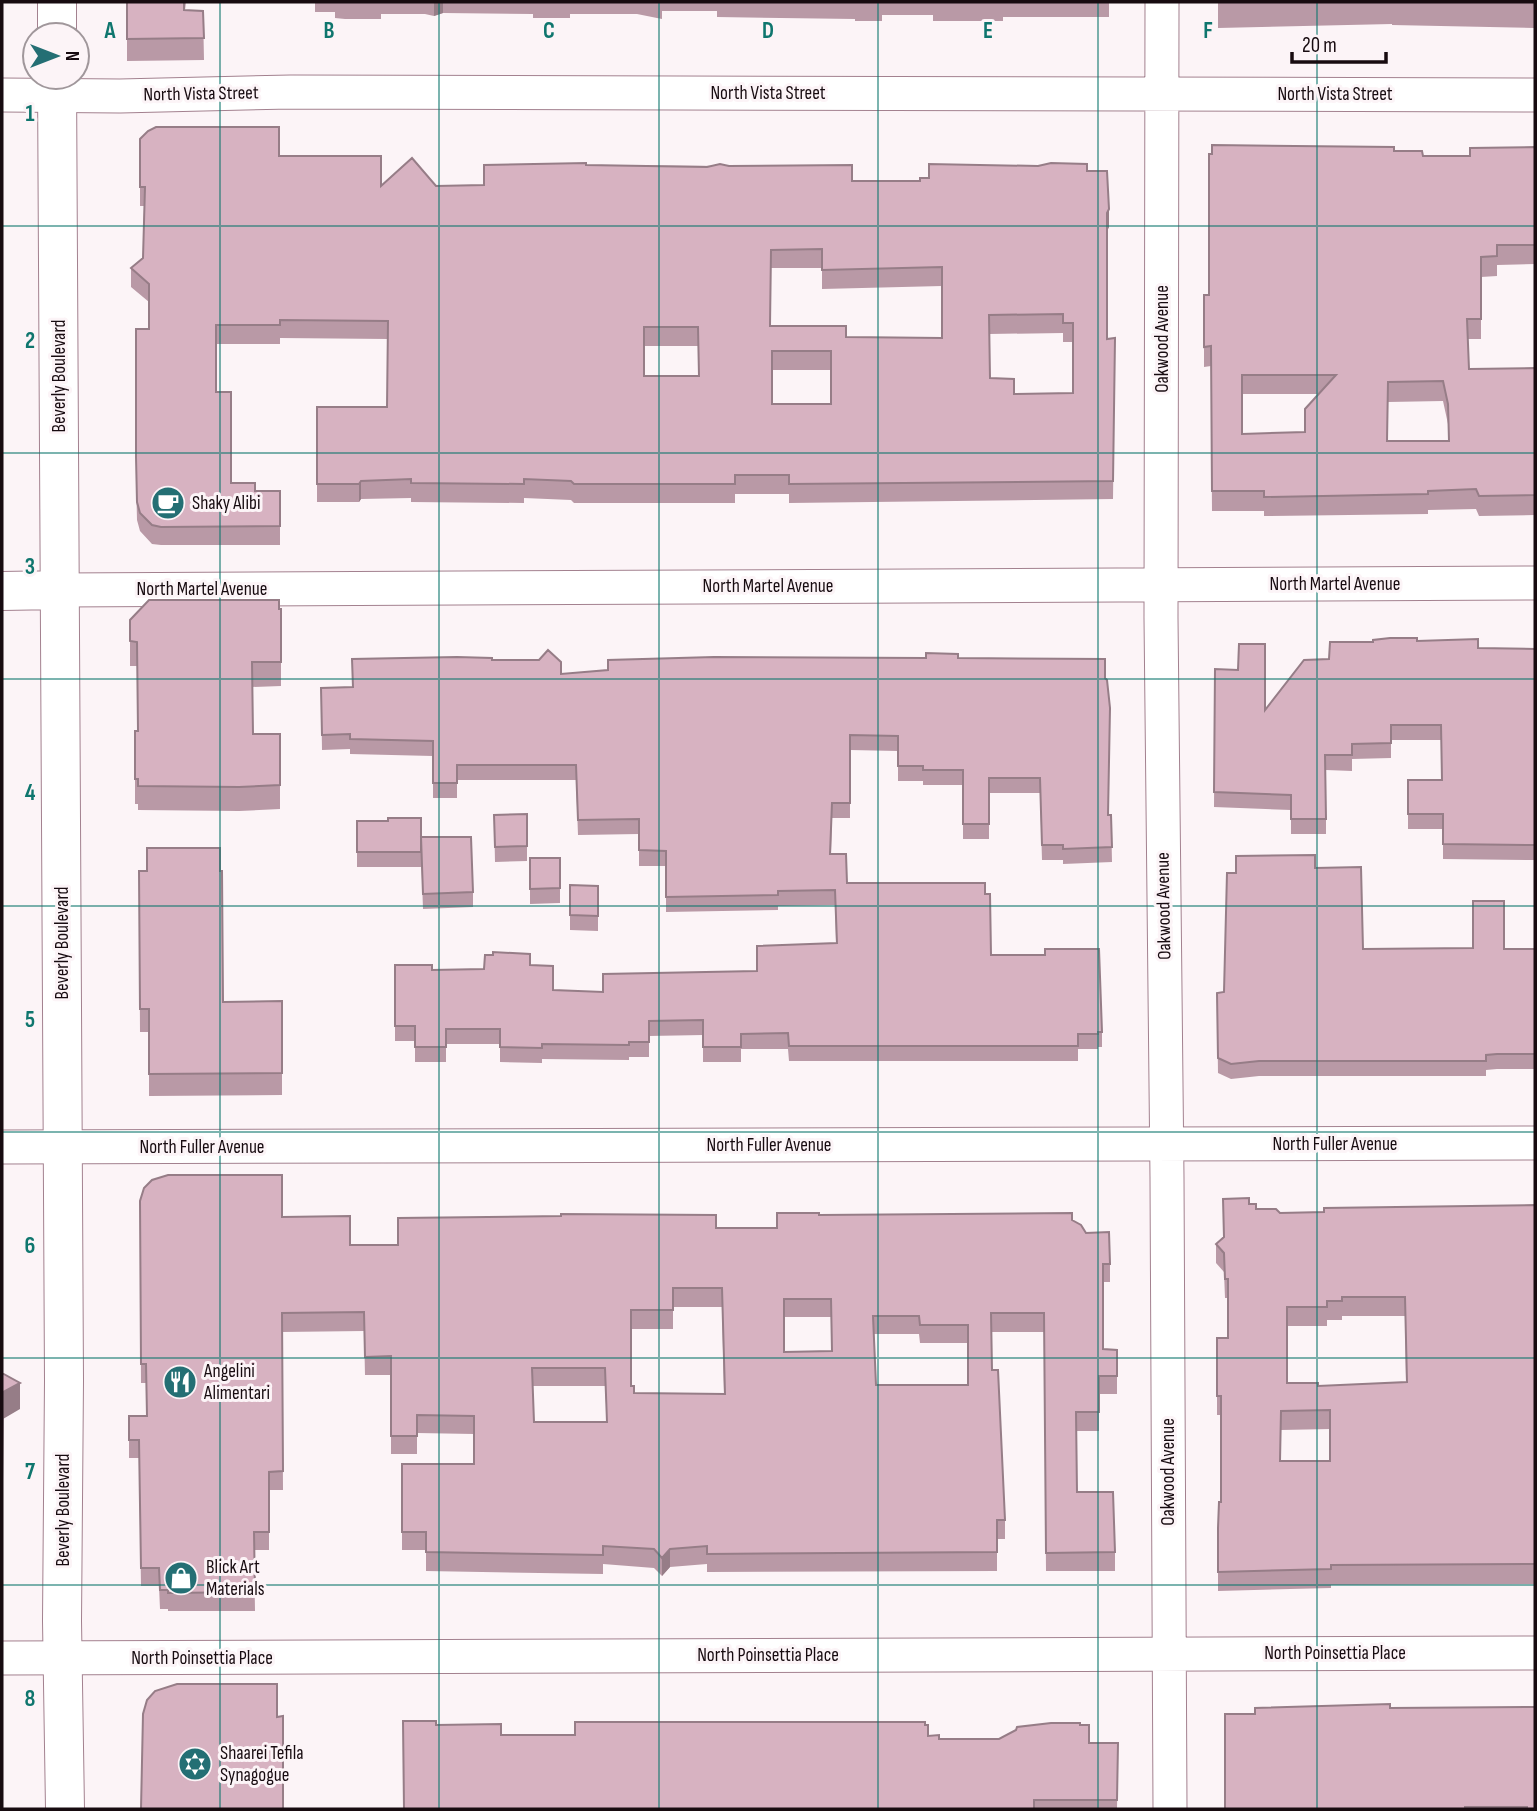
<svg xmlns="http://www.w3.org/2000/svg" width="1537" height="1811" viewBox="0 0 1537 1811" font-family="'Sofia Sans Condensed',sans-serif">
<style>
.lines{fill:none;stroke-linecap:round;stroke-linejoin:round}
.street-casing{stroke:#a3818f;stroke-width:35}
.secondary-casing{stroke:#a3818f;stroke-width:40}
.street{stroke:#fff;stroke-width:33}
.secondary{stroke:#fff;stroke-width:38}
.wall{fill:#b999a6;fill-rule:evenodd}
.shaded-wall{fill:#967d87}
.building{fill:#d7b2c1;stroke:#967d87;stroke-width:2;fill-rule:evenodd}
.grid{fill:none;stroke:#0f766e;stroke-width:2;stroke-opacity:0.55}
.labels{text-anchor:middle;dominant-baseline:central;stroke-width:6;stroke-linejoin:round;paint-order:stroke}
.street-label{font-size:19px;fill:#170b10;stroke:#fcf4f7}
.poi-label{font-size:19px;fill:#170b10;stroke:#fcf4f7;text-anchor:start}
.grid-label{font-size:23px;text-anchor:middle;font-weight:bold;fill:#0f766e;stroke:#fcf4f7;stroke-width:6;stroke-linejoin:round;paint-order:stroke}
</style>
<rect width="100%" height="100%" fill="#fcf4f7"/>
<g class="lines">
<defs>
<path id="street" d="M1162,2L1161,618L1167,1177L1170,1809
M2,95L120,96L291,92L1535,95
M60,590L1535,583
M2,1147L1535,1143
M2,1658L1535,1653"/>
<path id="secondary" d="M57,2V35
M57,77L64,1381L62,1621L65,1809
M2,591L60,590"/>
</defs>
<!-- street casing -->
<use href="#street" class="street-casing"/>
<!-- secondary casing -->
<use href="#secondary" class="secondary-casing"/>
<!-- street -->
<use href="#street" class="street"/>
<!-- secondary -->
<use href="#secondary" class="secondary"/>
</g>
<!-- wall -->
<path class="wall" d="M127,2H186L185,10L203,11L204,60L127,61Z
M315,2H1109V17H1003V21H933V15H882V21H855V19L717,17V11H662V19L637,14H570V18H533V14L443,13L434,16L425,14H381V19H345L335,18V12H315Z
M1218,2H1535V28L1392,25V24L1218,28Z
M140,139L279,156L381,186H436L484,185L586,165L729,166L852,181H920L1087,171L1109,227L1107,231V339L1115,338L1113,499L789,503V494H735V503H574L571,500L524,498V503L411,502V498L361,499L359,502H317V407H387L388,339L280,338V344H216V392L231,483L255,491H280V545H161L152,544L140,531L137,520L136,476L149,329V302L131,287V268L143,258L144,206H140ZM771,268H822V289L942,286V338L846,337L770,326ZM1063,333V342H1073V393L1014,394L990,378L989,334ZM644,346H698L699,376H644ZM772,370H831V404H772Z
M1535,147V264L1497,265V276L1481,277V339H1468L1469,369L1535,368V515L1479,516L1476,509L1428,510V514L1264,516V511H1212L1211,366L1204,367V295H1209L1394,151L1423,156H1470ZM1242,394H1318L1305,432L1242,434ZM1443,401L1448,424V441H1387L1388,402Z
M281,609V686L252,687L253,734H280V809L239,811L138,810V804H135V731H138L137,666H130V620Z
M1417,641L1478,648L1535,649V860L1443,859V829H1408V780H1441V740H1391V758L1352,759V771L1326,770V834H1291V810L1214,807L1215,669L1265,710L1329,659Z
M958,658L1108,815H1111L1112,862L1063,864V860H1042L1040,793H989V839H963V785H923V781H898V751L850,750V818H832L831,854L847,883L985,894L991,955L1102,1032V1047H1098V1049H1078V1061H789L788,1049H741V1062H703V1035L649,1036V1057H629V1060L542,1059V1063L500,1062V1044H446V1062H415V1041H395V965L432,970L484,969L530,965L553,990L603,992L757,971L836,943L835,905L778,906V910L666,912V866H639V834L578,835L576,780H457V798H433V756L350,754V749L322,750L321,688L352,687L492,660L561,674Z
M494,815L527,846V861L495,862Z
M421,818V867H357V821H388Z
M421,852L473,892V907L423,909Z
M530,858H560V903L530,904Z
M1315,868L1363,949H1535V1069H1497L1486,1070V1076H1259L1231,1079L1218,1073L1217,993L1224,992Z
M139,871L223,1002L282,1001V1095L149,1096V1032H140Z
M570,885L598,886V931L570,930Z
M140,1201L282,1217L350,1245H398L716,1228H777L819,1215L1072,1220L1110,1264V1282H1103V1349L1117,1350V1394H1099V1431H1076L1077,1492L1115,1552V1571H1046L1044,1332H991L992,1370L1005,1520V1539H997V1571L707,1572V1564L670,1567L662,1576L654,1568L603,1564V1574L426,1571V1550H402V1464H474V1434L417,1433V1454H391V1375H365L364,1331L282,1332L283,1490H269V1550H254L255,1611H168V1609H160L159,1586H141L139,1458H129V1416H146V1383H141ZM673,1307H722L724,1394L634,1393L631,1386V1329H673ZM784,1317H831V1351L784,1352ZM874,1334H919L920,1343H968V1385H876ZM533,1386H605L607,1422H534Z
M1249,1204L1256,1209L1280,1213L1535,1205V1584L1331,1585V1588L1218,1591V1528L1221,1502V1415H1217V1338H1228V1298H1225L1224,1272L1216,1263V1244L1223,1237ZM1342,1316H1405L1406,1382L1318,1386L1287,1383V1326H1327V1320H1342ZM1330,1429V1461H1281V1430Z
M1390,1708L1535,1809H1225L1255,1714Z
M436,1725L501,1735H575L925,1725L928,1736L939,1739H999L1080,1725L1089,1743H1118L1117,1809H404Z"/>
<!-- shaded-wall -->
<path class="shaded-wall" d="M434,2H443V13L434,16Z
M1109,209V227L1107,231V213Z
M361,481V499L359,502V484Z
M20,1383V1409L3,1419L2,1508L3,1392Z
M670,1549V1567L662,1576V1558Z"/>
<!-- building -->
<path class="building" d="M127,2H184V10L203,11L204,38L127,39Z
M156,127H279V156H381V186L412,158L436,186L484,185V165L586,163V165L707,167L720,164L729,166L852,165V181H920V178H929V164L1038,166L1051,163L1087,164V171H1107L1109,209L1107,213V339L1115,338L1113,481L789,484V475H735V484H574L571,481L524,479V484L411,483V479L361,481L359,484H317V407H387L388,321L280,320V325H216V392H231V483H255V491H280V526L161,527L152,525L140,513L137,502L136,457V329H149V284L131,268L143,258L145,187H140V139L148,131ZM822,249V270L942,267V338L846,337V326H770L771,250ZM1063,314V323H1073V393L1014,394V379L990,378L989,315ZM644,327H698L699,376H644ZM772,351H831V404H772Z
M1212,145L1394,147V151H1422L1423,156H1470V148L1535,147V245H1497V256L1481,257V319H1467L1469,369L1535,368V495L1479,496L1476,489L1428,491V494L1264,497V491H1212L1211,346L1204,347V295H1209V154H1212ZM1242,375H1336L1305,409V432L1242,434ZM1443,381L1448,404L1449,441H1387L1388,382Z
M149,600H279V609H281V662H252L253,734H280V785L239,787L138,786V779H135V731H138L137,642L130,641V620Z
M1390,638H1417V641L1478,639V648L1535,649V845L1443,844V814H1408V780H1442L1441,725H1391V743L1352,744V755H1325L1326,819H1291V795L1214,792L1215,669L1238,670L1239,644H1265V710L1304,660L1329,659L1330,642H1373V640Z
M548,650L561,662V674L608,670V660L714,657L926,658V653L958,654V658L1105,659V678L1107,680L1110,708L1108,815H1111L1112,847L1063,849V845H1042L1040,778H989V824H963V770H923V766H898V736L850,735V803H832L830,854H846L847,883H985V894H990L991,955H1045V949H1099L1102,1032H1098V1034H1078V1046H789L788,1033L741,1034V1047H703V1020L649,1021V1042H629V1045L542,1044V1048L500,1047V1029H446V1047H415V1026H395V965H432V970L484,969L485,955H493V952L530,954V965L553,966V990L603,992V974L757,971V946L837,943L835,890L778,891V895L666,897V851L639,850V819L578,820L576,765H457V783H433V741L350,739V734L322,735L321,688L353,687L352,659L457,657L492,658V660H539Z
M527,814V846L495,847L494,815Z
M388,818H421V852H357V821H388Z
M421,837H471L473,892L423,894Z
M147,848H220V871H222L223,1002L282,1001V1073L149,1074V1009H140L139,871H147Z
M1315,855V868L1361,867L1363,949L1473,948V901H1504V949H1535V1054H1497L1486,1055V1061H1259L1231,1064L1218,1058L1217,993L1224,992L1227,873H1236V856Z
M530,858H560V888L530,889Z
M570,885L598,886V916L570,915Z
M168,1175H282V1217L350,1216V1245H398V1218L561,1216V1214L716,1215V1228H777V1213H819V1215L1072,1213V1220L1081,1225L1086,1233L1109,1232L1110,1264H1103V1349L1117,1350V1376H1099V1412H1076L1077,1492H1113L1115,1552L1046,1553L1044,1313H991L992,1370H998L1005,1520H997V1552L707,1554V1546L670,1549L662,1558L654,1549L603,1546V1555L426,1552V1532H402V1464H474V1416L417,1415V1436H391V1356L365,1357L364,1312L282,1313L283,1471L269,1472V1532H254L255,1592L168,1593V1590H160L159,1568H141L139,1440H129V1416H147L146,1364H141L140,1201L144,1188L152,1180ZM673,1288H722L725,1394L634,1393V1386H631V1310H673ZM784,1299H831L832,1351L784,1352ZM873,1316H919L920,1325H968V1385H876ZM532,1368H605L607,1422H534Z
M1249,1198V1204H1256V1209H1276L1280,1213L1324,1212V1208L1535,1205V1564L1331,1565V1569L1218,1572V1528L1219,1502H1221V1396H1217V1338H1228V1279H1225L1224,1253L1216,1244L1224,1237L1223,1199ZM1342,1297H1405L1407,1382L1318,1386V1383H1287V1307H1327V1301H1342ZM1330,1410V1461H1280L1281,1411Z
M2,1324V1373L20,1383L3,1392L2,1481Z
M177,1684H277V1717L283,1716V1809H141L143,1714L147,1700L155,1691Z
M1390,1704V1708L1535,1707V1809H1527V1807H1465V1809H1225V1714H1255V1708Z
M403,1721H436V1725L501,1724V1735H575V1722H925V1725H928V1736L939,1735V1739H999L1016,1730L1017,1727L1051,1723H1080V1725H1089V1743H1118L1117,1800H1034V1809H404Z"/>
<!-- grid -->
<path class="grid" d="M220,2V1809M439,2V1809M659,2V1809M878,2V1809M1098,2V1809M1317,2V1809M2,226H1535M2,453H1535M2,679H1535M2,906H1535M2,1132H1535M2,1358H1535M2,1585H1535"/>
<!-- icons -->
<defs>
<symbol id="cafe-disc" viewBox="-11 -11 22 22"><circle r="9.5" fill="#246f74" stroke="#fcf4f7"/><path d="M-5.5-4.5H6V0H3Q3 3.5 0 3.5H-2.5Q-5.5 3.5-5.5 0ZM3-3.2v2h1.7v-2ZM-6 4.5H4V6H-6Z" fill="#fff"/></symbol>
<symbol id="restaurant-disc" viewBox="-11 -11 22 22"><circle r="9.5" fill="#246f74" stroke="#fcf4f7"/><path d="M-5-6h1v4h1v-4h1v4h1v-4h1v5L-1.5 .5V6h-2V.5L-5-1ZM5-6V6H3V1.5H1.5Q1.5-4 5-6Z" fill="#fff"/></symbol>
<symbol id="shop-disc" viewBox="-11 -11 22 22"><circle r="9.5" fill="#246f74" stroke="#fcf4f7"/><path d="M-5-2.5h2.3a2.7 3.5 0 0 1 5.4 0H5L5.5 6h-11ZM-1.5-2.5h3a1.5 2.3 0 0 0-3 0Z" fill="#fff"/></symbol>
<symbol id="synagogue-disc" viewBox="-11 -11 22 22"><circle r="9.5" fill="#246f74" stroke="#fcf4f7"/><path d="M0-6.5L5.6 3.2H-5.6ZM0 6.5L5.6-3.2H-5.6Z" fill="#fff"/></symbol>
</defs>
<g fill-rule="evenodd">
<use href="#cafe-disc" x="149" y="484" width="38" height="38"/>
<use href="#restaurant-disc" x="161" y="1363" width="38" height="38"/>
<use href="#shop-disc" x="162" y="1559" width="38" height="38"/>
<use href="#synagogue-disc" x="176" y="1745" width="38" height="38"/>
</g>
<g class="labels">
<!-- street labels -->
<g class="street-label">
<text x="768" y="93">North Vista Street</text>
<text transform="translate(201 94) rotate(-1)">North Vista Street</text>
<text x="1335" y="94">North Vista Street</text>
<text transform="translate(1162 339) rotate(-90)">Oakwood Avenue</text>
<text transform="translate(59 376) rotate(-90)">Beverly Boulevard</text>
<text x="1335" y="584">North Martel Avenue</text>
<text x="768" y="586">North Martel Avenue</text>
<text x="202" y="589">North Martel Avenue</text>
<text transform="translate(1164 906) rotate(-91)">Oakwood Avenue</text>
<text transform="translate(62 943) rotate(-90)">Beverly Boulevard</text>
<text x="1335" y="1144">North Fuller Avenue</text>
<text x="769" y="1145">North Fuller Avenue</text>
<text x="202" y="1147">North Fuller Avenue</text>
<text transform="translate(1168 1472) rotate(-90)">Oakwood Avenue</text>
<text transform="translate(63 1510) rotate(-90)">Beverly Boulevard</text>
<text x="1335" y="1653">North Poinsettia Place</text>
<text x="768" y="1655">North Poinsettia Place</text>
<text x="202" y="1658">North Poinsettia Place</text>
</g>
<!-- poi labels -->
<g class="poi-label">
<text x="192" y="503">Shaky Alibi</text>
<text x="204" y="1371">Angelini<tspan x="204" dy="22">Alimentari</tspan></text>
<text x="206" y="1567">Blick Art<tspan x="206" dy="22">Materials</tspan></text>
<text x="220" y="1753">Shaarei Tefila<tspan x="220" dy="22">Synagogue</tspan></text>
</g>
</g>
<g class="grid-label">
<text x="110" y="38">A</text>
<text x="329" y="38">B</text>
<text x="549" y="38">C</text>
<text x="768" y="38">D</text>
<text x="988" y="38">E</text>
<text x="1208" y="38">F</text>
<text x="30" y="121">1</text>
<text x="30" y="348">2</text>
<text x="30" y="574">3</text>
<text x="30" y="800">4</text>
<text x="30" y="1027">5</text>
<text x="30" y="1253">6</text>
<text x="30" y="1479">7</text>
<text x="30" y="1706">8</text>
</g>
<!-- border -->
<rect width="1537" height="1811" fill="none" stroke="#170b10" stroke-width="7"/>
<!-- north arrow -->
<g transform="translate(56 56) rotate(90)"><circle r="33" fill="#fcf4f7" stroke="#a0979b" stroke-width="2"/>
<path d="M0-5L12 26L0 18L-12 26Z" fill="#246f74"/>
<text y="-10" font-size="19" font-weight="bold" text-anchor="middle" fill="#170b10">N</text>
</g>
<!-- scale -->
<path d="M1292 52v10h94v-10" fill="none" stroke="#170b10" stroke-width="3.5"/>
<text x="1302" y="52" font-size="21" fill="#170b10" stroke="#fcf4f7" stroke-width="5" paint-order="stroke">20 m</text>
</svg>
